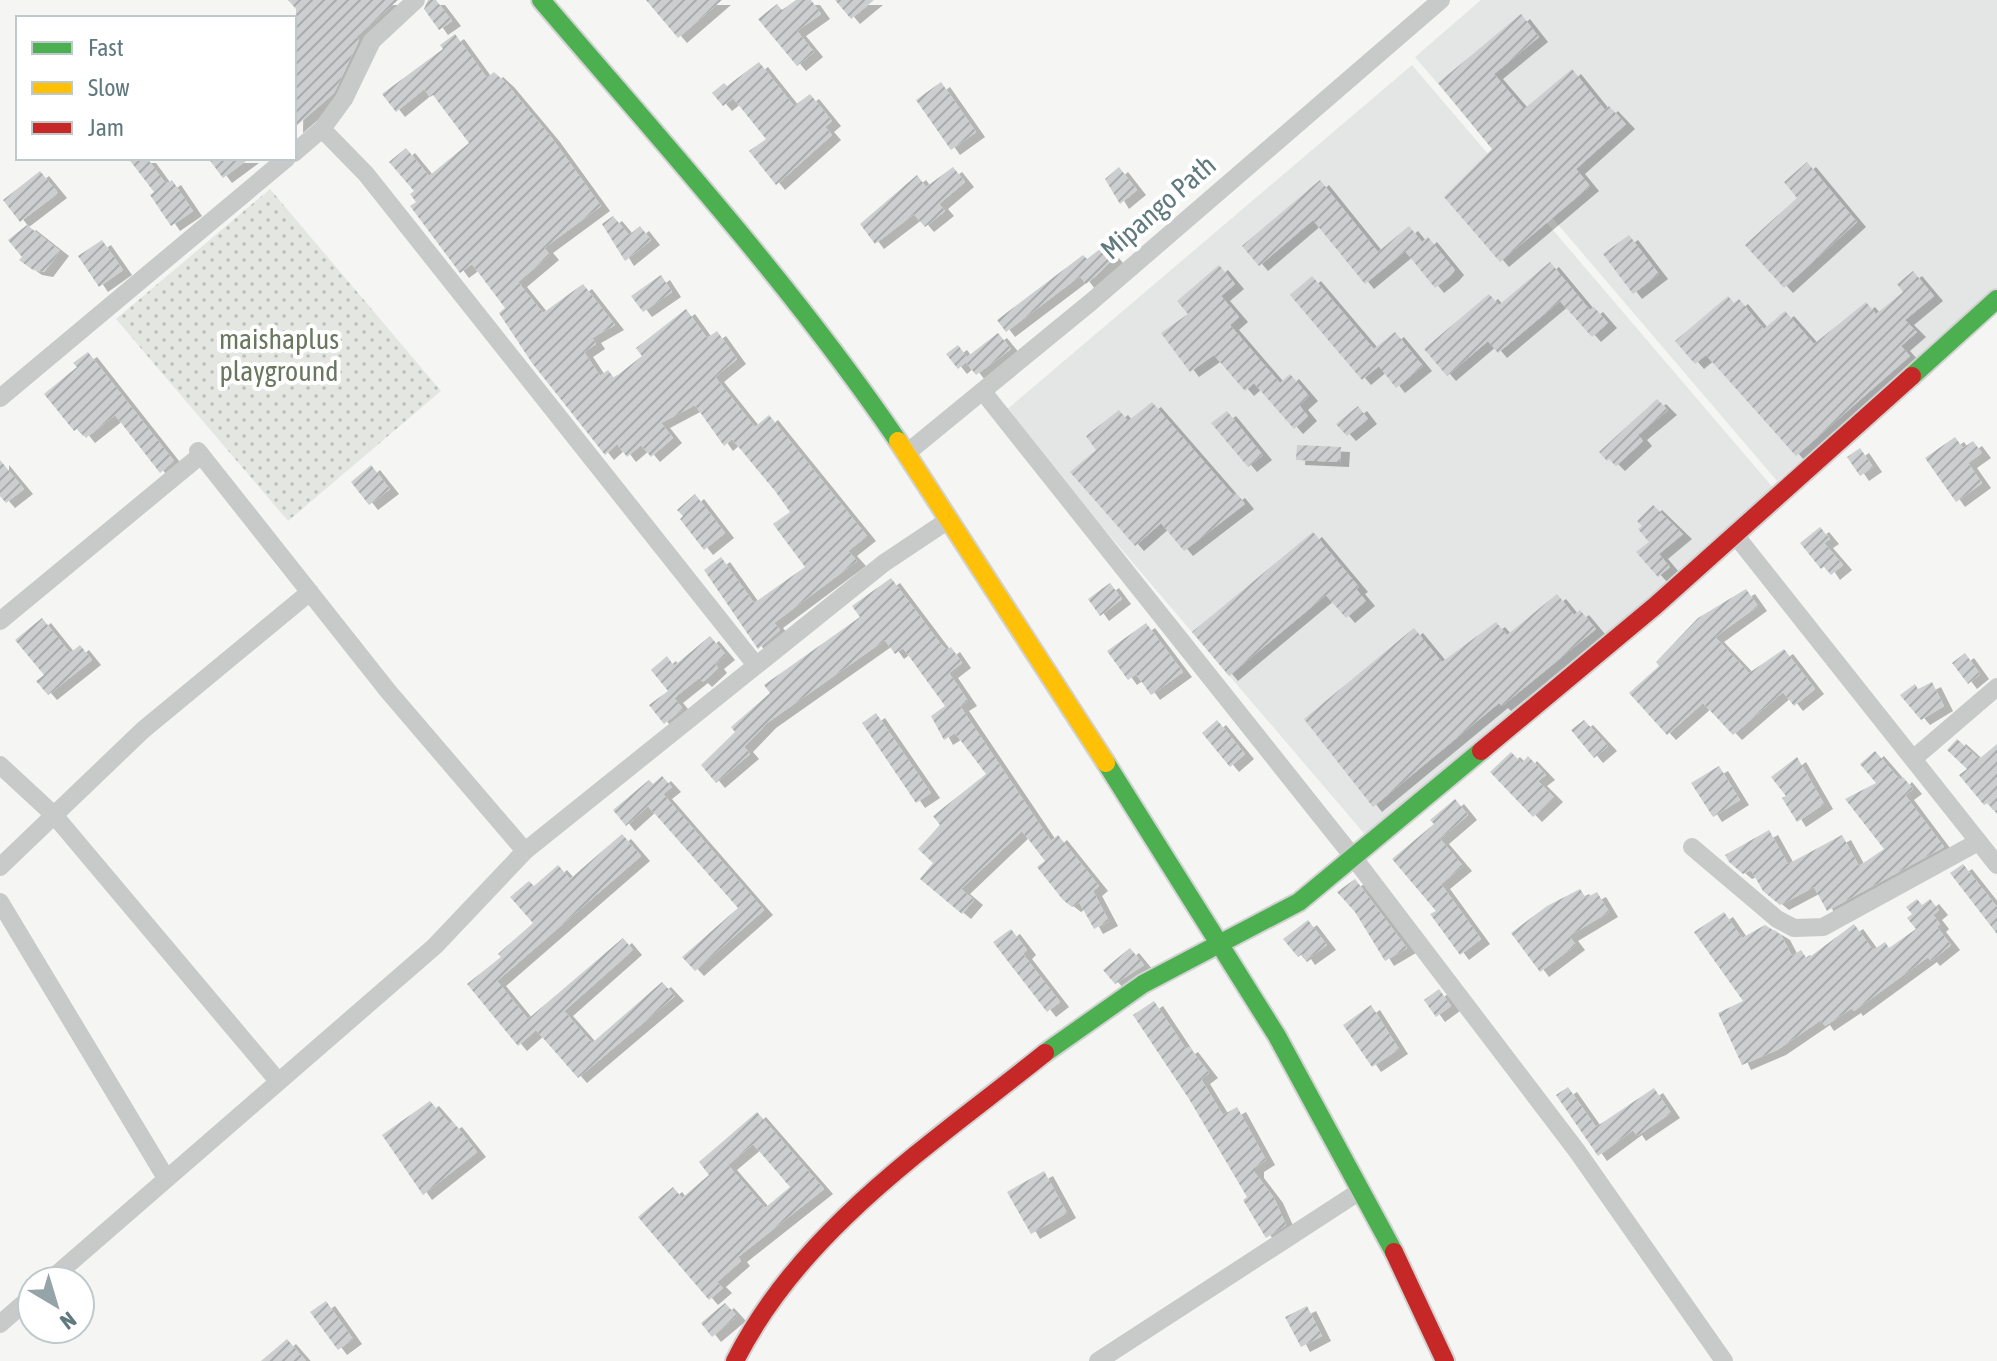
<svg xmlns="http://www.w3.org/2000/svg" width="1997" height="1361" viewBox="0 0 1997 1361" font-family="'Asap Condensed',sans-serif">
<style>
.built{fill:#e4e5e5}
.grass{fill:url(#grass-dots)}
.building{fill:url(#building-hatch);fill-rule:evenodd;filter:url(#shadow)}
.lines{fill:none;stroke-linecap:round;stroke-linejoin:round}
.fast-casing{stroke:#d1d2d2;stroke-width:22}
.slow-casing{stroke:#d1d2d2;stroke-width:22}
.jam-casing{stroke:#d1d2d2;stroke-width:22}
.street{stroke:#c8caca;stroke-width:18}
.fast{stroke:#4caf50;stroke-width:18}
.slow{stroke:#ffc107;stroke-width:18}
.jam{stroke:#c62828;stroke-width:18}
.labels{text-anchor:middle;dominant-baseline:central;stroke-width:8;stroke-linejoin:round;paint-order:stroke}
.street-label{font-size:28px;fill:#60797f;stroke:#fff}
.park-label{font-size:28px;fill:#69775f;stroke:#fff}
</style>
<defs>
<pattern id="grass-dots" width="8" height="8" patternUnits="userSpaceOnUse" patternTransform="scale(2)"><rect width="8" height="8" fill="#e4e7e1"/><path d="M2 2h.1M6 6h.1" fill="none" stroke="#bcc0bc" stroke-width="1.8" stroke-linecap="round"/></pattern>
<pattern id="building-hatch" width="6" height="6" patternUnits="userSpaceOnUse" patternTransform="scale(2)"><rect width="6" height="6" fill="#cccecf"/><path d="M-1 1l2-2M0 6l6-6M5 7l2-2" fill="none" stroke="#a9acad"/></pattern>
<filter id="shadow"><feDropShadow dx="9" dy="5" stdDeviation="0" flood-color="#0004"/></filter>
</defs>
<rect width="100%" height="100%" fill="#f5f5f4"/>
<!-- built -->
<path class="built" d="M1481,0H1997V293L1777,481L1415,57Z
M1412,65L1775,490L1368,838L1004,412Z"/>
<!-- grass -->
<path class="grass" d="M270,189L441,391L288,521L116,319Z"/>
<!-- building -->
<path class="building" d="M288,0H398L356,37L359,40L334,93L294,128L296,9Z
M428,0H436L452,21L439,30L424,9Z
M646,0H722L678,38Z
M796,0H811L821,14L797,31L814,52L797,66L758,19L777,4L782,10Z
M835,0H874L851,19Z
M1521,14L1539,37L1494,74L1524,109L1572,69L1605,110L1609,106L1626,124L1576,169L1590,186L1500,262L1444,197L1492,149L1438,83Z
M455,34L487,78L494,72L505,82L551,137L601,206L544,248L550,255L518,282L543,313L583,284L615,325L592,338L596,344L584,352L600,376L608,370L614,378L642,356L636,348L686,309L707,338L717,331L737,359L715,377L755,427L769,415L867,536L848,551L857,561L774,623L780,630L758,649L704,570L721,557L754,603L805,567L773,524L790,512L775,491L732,439L724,446L695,405L661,423L673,438L651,457L641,445L627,457L617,444L605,455L532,363L499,313L505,308L472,264L460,273L410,206L416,202L410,194L414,191L389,162L406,148L429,176L469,143L433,95L430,97L424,89L396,112L382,94L443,49L440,45Z
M759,62L794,106L810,94L832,121L825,127L832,135L776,185L749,151L766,139L733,98L723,106L712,93L724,83L727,86Z
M941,82L976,132L951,150L916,100Z
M128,158H147L166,184L172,180L193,211L171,226L150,195L154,192Z
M208,158H250L223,178Z
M1807,162L1857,222L1784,288L1745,245L1797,198L1784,182Z
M953,167L965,182L939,204L945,211L925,227L914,214L875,244L860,224L917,175L926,187Z
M1119,167L1137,190L1120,204L1105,179Z
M40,171L58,193L20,222L3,200Z
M1320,180L1378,252L1409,226L1422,242L1428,237L1455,270L1450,276L1435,288L1405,251L1365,284L1313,220L1259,266L1242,246Z
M613,216L629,235L640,226L651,240L625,261L602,224Z
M27,225L60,251L44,272L33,270L19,260L22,257L8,240Z
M1629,235L1659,274L1633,294L1603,254Z
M102,240L123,270L99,287L78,256Z
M1104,246L1114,258L1099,273L1086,284L1080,276L1006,332L997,320L1083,255L1087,259Z
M1550,262L1590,310L1594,307L1608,323L1592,337L1560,301L1498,353L1488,341L1447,376L1424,349L1489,294L1499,305Z
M1219,265L1235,284L1221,296L1239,317L1230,325L1280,383L1290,374L1309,396L1299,405L1308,416L1294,429L1254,383L1245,391L1214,355L1190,372L1161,333L1188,314L1177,301Z
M1913,271L1934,296L1905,320L1917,332L1901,346L1910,356L1796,456L1706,355L1695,364L1675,341L1728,296L1734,303L1739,299L1764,329L1785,311L1814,344L1866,302L1876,314L1903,292L1897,284Z
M661,275L672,292L643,312L631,296Z
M1312,276L1374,349L1395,332L1423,366L1396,388L1379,366L1362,380L1290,295Z
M998,333L1011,349L976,375L966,362L958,369L946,354L958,345L967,357Z
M88,352L174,461L160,473L115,415L86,438L78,428L74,431L44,394L77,367L73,363Z
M1657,399L1668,410L1638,435L1643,441L1616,466L1609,459L1607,461L1599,452Z
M1152,402L1233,495L1236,493L1245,504L1184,551L1161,523L1135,546L1070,472L1096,450L1086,436L1119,410L1128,421Z
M1358,406L1368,419L1347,436L1336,424Z
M1227,411L1263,455L1248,467L1211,423Z
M1955,437L1963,448L1973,441L1982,453L1968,463L1982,483L1956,502L1925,458Z
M1297,445L1341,447L1340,462L1296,460Z
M1860,448L1873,467L1860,476L1847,457Z
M0,460L24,489L6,503L0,496Z
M371,465L390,489L369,505L351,482Z
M695,494L725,533L704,550L680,519L683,516L677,510Z
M1653,505L1683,534L1659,554L1670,567L1658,577L1636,552L1649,542L1638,529L1642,526L1637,521Z
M1820,527L1830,539L1824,543L1843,565L1831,575L1825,566L1821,569L1800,543Z
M1313,532L1359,587L1356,589L1366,601L1346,618L1326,595L1229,676L1192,632Z
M891,578L940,643L947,650L951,647L962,663L949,673L968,701L960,706L1051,841L1058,835L1099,886L1093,891L1109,921L1094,929L1079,902L1072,907L1063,900L1037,867L1045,861L1022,831L961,889L974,900L962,914L920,879L933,863L918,849L940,825L933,816L986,774L955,733L944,740L931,716L945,706L903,648L895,654L885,640L767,723L744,747L750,754L716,783L701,765L735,732L731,727L770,693L764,685L860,617L852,606Z
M1110,583L1122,599L1100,616L1088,599Z
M1746,589L1758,606L1715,637L1749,673L1784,649L1815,689L1794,706L1783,692L1733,735L1703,703L1667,735L1629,693L1659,666L1656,662L1698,618Z
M1557,594L1574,615L1580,610L1596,629L1502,706L1499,703L1373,807L1304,719L1414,628L1442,662L1496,622L1507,635Z
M42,618L70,653L80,645L92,660L48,695L36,681L44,675L15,640Z
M1146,623L1183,672L1151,695L1136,674L1128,680L1107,651Z
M710,636L726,655L715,664L718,668L703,682L699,678L674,698L683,709L664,724L649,705L668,691L651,670L667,656L674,666Z
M1965,653L1980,674L1968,684L1952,663Z
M1932,682L1944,706L1921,720L1900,695L1915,684L1918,689Z
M876,713L931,793L916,803L862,723Z
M1217,720L1245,754L1230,767L1202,733Z
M1584,720L1608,746L1594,758L1571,730Z
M1957,739L1979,759L1997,744V814L1988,803L1984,805L1959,775L1967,769L1947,750Z
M1875,751L1900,780L1903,777L1913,789L1905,795L1944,847L1827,911L1814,887L1780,905L1763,891L1751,870L1743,874L1729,862L1725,855L1769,830L1788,864L1842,835L1859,866L1884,849L1845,799L1876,783L1860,764Z
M1511,752L1522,763L1528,756L1546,775L1538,781L1554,797L1533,817L1490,772Z
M1797,757L1824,804L1797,822L1782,798L1786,796L1771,777Z
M1719,766L1740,800L1713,817L1691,783Z
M662,776L672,787L663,794L764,910L695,971L682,957L738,908L648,806L626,826L613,810L649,780L653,784Z
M1455,799L1468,815L1440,839L1463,866L1441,884L1481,939L1460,955L1430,914L1436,911L1392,859L1434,824L1430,820Z
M622,834L641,856L497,981L528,1019L623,938L633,950L564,1011L592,1043L662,982L675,996L578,1078L536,1030L518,1046L467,984L501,957L498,954L533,923L510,897L529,881L534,886L558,865L570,879Z
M1963,864L1997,907V934L1950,873Z
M1355,879L1407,948L1385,961L1355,912L1337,892Z
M1580,889L1586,898L1597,892L1609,912L1569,936L1576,945L1540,972L1511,933L1547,906Z
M1917,899L1922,905L1930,899L1939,910L1933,915L1940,924L1937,927L1951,945L1931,961L1928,957L1854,1011L1852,1008L1825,1026L1821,1020L1777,1050L1742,1065L1718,1013L1743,1001L1694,932L1724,912L1742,938L1765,925L1781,935L1792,956L1801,950L1807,959L1854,924L1873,950L1885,942L1889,948L1916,929L1907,918L1912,914L1906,907Z
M1308,920L1327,945L1306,960L1302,954L1298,957L1283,939Z
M1011,929L1027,950L1023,954L1060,1002L1047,1012L993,942Z
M1130,948L1144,965L1115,984L1103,970Z
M1439,989L1451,1006L1436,1017L1424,1000Z
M1154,1001L1186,1049L1189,1047L1209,1073L1201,1079L1223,1115L1237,1107L1266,1160L1255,1167V1173L1274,1198L1286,1225L1266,1238L1243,1200L1247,1197L1189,1099L1133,1015Z
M1371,1005L1399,1049L1372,1067L1343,1025Z
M1568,1087L1596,1127L1654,1088L1671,1113L1637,1136L1633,1130L1598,1156L1556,1095Z
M430,1101L450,1124L453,1122L477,1152L423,1195L382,1135Z
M757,1112L824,1189L738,1257L741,1261L717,1282L723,1288L709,1300L638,1217L673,1187L682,1198L709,1175L699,1162ZM753,1144L790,1187L765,1208L728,1165Z
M1044,1171L1067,1213L1031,1234L1007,1192Z
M326,1301L353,1339L338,1350L310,1312Z
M725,1303L737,1316L712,1337L701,1323Z
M1307,1306L1322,1336L1301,1347L1285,1317Z
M287,1339L306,1361H261Z"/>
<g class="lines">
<defs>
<path id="fast" d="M541,0C664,144 791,284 898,441
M1912,376L1997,299
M1106,763L1277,1036L1394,1252
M1045,1053L1143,984L1299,902L1481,751"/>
<path id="slow" d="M898,441L1106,763"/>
<path id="jam" d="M1481,751L1655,606L1912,376
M1394,1252L1445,1361
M735,1361C801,1229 933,1143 1045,1053"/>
</defs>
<!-- fast casing -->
<use href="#fast" class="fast-casing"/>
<!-- slow casing -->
<use href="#slow" class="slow-casing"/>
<!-- jam casing -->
<use href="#jam" class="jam-casing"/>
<!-- street -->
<path class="street" d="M322,129L366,174L755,664
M294,153L322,129L344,99L372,41L416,0
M984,393L1354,858L1577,1151L1724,1361
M0,398L287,158
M198,451L388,691L525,851
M908,452L1091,302L1441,0
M1736,536L1997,865
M0,621L201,455
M1913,759L1997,687
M0,765L54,815L278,1081
M1692,847L1777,919L1794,928L1823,927L1978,842
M0,867L143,730L310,592
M0,902L166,1178
M49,1281L435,946L525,851L884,563L947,521
M0,1324L32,1296
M1098,1361L1360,1191"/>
<!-- fast -->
<use href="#fast" class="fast"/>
<!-- slow -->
<use href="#slow" class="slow"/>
<!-- jam -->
<use href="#jam" class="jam"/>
</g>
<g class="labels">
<!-- street labels -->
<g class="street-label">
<text transform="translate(1158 207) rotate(-41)">Mipango Path</text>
</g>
<!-- park labels -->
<g class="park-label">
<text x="279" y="339">maishaplus<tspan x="279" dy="32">playground</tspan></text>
</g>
</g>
<!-- legend -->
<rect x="16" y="16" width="280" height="144" fill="#ffffff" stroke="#bfc9cc" stroke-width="2"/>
<rect x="32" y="42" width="40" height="12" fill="#4caf50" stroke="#bfc9cc" stroke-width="2"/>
<text x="88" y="56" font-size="24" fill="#60797f">Fast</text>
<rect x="32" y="82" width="40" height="12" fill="#ffc107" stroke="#bfc9cc" stroke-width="2"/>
<text x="88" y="96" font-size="24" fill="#60797f">Slow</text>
<rect x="32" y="122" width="40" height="12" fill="#c62828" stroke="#bfc9cc" stroke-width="2"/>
<text x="88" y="136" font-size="24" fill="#60797f">Jam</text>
<!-- north arrow -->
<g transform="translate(56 1305) rotate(142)"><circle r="38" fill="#ffffff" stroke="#bfc9cc" stroke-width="2"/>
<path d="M0-6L14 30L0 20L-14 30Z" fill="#94a4a8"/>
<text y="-12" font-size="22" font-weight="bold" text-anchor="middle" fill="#60797f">N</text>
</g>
</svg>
